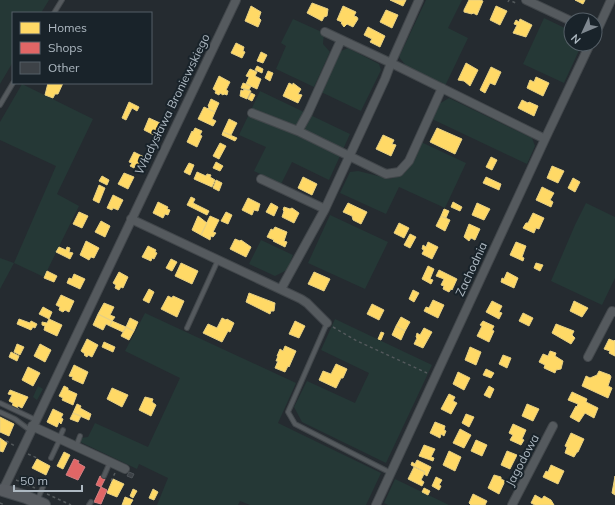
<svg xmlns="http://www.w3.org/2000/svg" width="615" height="505" viewBox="0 0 615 505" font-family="Mulish,sans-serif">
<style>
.green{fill:#253836}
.homes{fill:#ffd966;stroke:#e7cf82}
.shops{fill:#e06666;stroke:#d17f82}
.building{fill:#3d4247;stroke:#4d5358}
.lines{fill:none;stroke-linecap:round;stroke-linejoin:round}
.lane-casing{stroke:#42474b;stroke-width:6}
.street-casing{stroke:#42474b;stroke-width:10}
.primary-casing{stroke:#42484d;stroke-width:14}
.path{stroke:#53595c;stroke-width:1.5;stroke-dasharray:3 3;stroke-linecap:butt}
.lane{stroke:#555a5e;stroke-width:4}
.street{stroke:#555a5e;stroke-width:8}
.primary{stroke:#575b60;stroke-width:12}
.labels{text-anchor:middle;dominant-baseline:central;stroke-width:4;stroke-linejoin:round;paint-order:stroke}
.street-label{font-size:12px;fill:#aeb9c2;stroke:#19232a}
</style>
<rect width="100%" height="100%" fill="#252b30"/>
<!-- green -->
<path class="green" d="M0,0H49L41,13H13V62L0,84Z
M426,0H462L448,28L468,38L445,86L407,67L399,57Z
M544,18L571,31V44H581V46L564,83L523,64Z
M293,19L324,33L323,44L330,52L314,87L276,69L286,46L281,43Z
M348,48L379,64L381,70L361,111L321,92L341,51Z
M22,84L93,119L57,194L79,206L44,277L14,263L0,289V258L14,263L56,166L0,140V122Z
M260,91L350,134L329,180L292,162L281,184L254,171L266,147L239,135Z
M449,98L532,138L535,146L527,164L432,119L439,104Z
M421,142L466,163L445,208L399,187L386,214L340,193L350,172L358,171L390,179L405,172L414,159Z
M586,203L615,217V278L602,305L551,281L575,225Z
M330,215L388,242L365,289L308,263Z
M261,240L293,255L287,270L275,276L249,264Z
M145,313L296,383L278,423L381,473L366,505H250L240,501L238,505H157L168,478L139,464L137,469L74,439L88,437L95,423L148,447L180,378L125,351Z
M335,319L432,365L386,463L302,422L294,407L307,381L355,403L369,373L321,350Z
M38,386L43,389L37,400L33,397Z
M395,479L449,505H388L384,503Z"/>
<!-- homes -->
<path class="homes" d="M390,0H406L403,6Z
M469,0H480L483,1L477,15L473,13L472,14L464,12V10Z
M575,0H585L583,4Z
M312,3L328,9L327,16L324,17L322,21L307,13Z
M251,6L261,12L259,18L261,20L258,27L245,21Z
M343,6L356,12L354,16L357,17L358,19L353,27L347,24L344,27L341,23L342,22L337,20Z
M496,6L507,11L500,25L490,20Z
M386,10L398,15L392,28L380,22Z
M520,19L532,25L526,37L513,33L517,25L514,24L516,20L519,22Z
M368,27L385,36L380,47L370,42L372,39L364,35Z
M236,43L244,47L243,51L245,52L242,58L231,53Z
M261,52L267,55L263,63L257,61Z
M466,63L478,70L470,86L464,81L458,80Z
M257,66L263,69L262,73L255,70Z
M491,67L501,72L495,85L490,83L485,93L480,90Z
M250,69L257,72L255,76L261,79L257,89L246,84L249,77L246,76Z
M268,71L273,73L270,81L265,78Z
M219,76L230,82L226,90L228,91L227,95L224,94L223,95L220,93L219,95L215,93L216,91L213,89Z
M536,77L549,83L543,96L527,88L530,80L534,82Z
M48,83H63L58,94H55L53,98L45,95Z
M243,83L251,86L249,90L241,88Z
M289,83L293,85V83L301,89L298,94L302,95L298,103L283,96Z
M244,89L251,91L247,99L240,96L241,90L243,91Z
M251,93L255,95L252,101L248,99Z
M211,99L219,103L215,112L208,109L209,107L208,106Z
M522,100L528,103L529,102L538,106L534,116L518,108Z
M129,102L139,107L137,111L132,108L126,120L122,118Z
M204,107L215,112L212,119L216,121L213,126L198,119Z
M149,118L160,123L154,135L144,130Z
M229,119L237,123L231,135L223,132Z
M195,128L202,131L200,135L202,136L197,147L187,142L192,131L193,132Z
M437,128L462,139L455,154L430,142Z
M223,132L237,138L235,141L222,135Z
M383,135L394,140L392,144L396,145L391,156L376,149Z
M220,143L226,146L219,159L213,156Z
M134,152L144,157L139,167L135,165L134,168L130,166L132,163L129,162Z
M491,157L497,160L492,170L486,167Z
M216,162L223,166L220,171L213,168Z
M189,163L194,165L190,175L184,172Z
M552,166L564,171L558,183L547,178Z
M197,172L206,176L207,174L211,175L210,177L215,180L212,187L194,179Z
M124,173L134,177L128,189L118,184Z
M102,176L109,180L107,185L99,181Z
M303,177L317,184L312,195L298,188Z
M486,177L501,184L499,190L483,183Z
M573,178L580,182L575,192L568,188Z
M216,180L222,183L219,191L213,188Z
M99,185L105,188L99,203L93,200Z
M542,187L554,193L550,200L553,202L551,207L536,200Z
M113,195L123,200L118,210L113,208L112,210L107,208Z
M191,197L195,199L193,203L209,211L207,215L187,205Z
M248,198L260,204L258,211L254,210L252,215L242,210Z
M158,202L168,207L167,209L170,210L168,215L165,214L163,218L153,213Z
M453,202L462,207L460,211L451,207Z
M271,203L278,207L274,216L266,212Z
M348,203L367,212L361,224L353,220L352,216L343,212Z
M477,203L490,209L484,220L472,215Z
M284,207L290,209L292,208L299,213L294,223L282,217L284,211L283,210Z
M444,209L449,211L446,218L441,216Z
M79,212L88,216L82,228L73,224Z
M226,212L232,215L228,224L221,221Z
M533,213L544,218L539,229L536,228L534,233L523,228L526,223H528Z
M198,216L207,223L201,235L192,230Z
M210,216L219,220L213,232L216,233L213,237L211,236L210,240L201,235Z
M441,216L450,220L445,231L436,226Z
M101,221L110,226L105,237L95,232Z
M399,223L409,228L404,238L394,233Z
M469,224L480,229L475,240L471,238L469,241L464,237Z
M275,227L287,232L284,241L287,242L285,247L273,241L274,240L267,237L271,229L273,230Z
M410,234L416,237L410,248L404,245Z
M235,239L240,241L241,240L251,247L246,257L230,249Z
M86,241L99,248L94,258L91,257L89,260L80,255Z
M428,242L438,247L432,259L422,254L424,250L422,249L423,245L426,247Z
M516,242L526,246L522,257L524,258L523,261L510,255Z
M148,246L156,250L155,252L157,253L154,259L152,258L151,261L142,257Z
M59,247L66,250L67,247L70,248L69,252L73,253L70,259L56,252Z
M171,259L177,262L172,271L166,268Z
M181,263L198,271L192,284L175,276Z
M536,263L543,265L540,271L534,268Z
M428,266L434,269L430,279L433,280L431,284L422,279Z
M439,270L457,279L452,290L451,289L449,292L443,289L444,286L441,285L444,279L436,276Z
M47,271L57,276L54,282L44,278Z
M119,272L128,277L123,288L121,287L119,290L115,288L116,285L113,283Z
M314,272L330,279L324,291L308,284Z
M507,272L518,278L514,288L501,282L502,278L504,279Z
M74,274L85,279L80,289L67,283L69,278L72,279Z
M149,289L154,292L149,303L143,300Z
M413,290L419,293L414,302L409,299Z
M249,293L275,303L274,311H271L270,314L246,302Z
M61,295L74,301L69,312L65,310L63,312L59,310L60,307L56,305Z
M168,296L172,298L173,296L184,301L177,317L161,309Z
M433,300L444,305L438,318L424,311L426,307L429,308Z
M492,301L502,306L499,312L502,313L499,319L486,312Z
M574,301L588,308L582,317L570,311Z
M104,303L114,307L110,315L115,317L112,321L98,314Z
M372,304L384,310L379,320L367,314Z
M43,307L52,312L49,319L39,314Z
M523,313L533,318L529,326L519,321Z
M98,314L112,321L110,326L106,324L103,330L93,325Z
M401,317L410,322L405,331L396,326Z
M130,318L138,322L134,331L126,327Z
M222,318L226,320L227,319L234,323L230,332L228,331L222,342L203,333L208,324L217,328Z
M19,319L30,323L31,321L37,324L35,328L33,327L31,330L17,324Z
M49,319L62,325L57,336L44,330L45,326L42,325V322L47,323Z
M112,321L126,327L123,332L110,326Z
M295,321L305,326L299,338L289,334Z
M483,321L494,326L492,330L494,331L489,342L477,336L482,326L480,325Z
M556,324L574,331L572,335L575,338L571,344L552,333Z
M396,326L405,331L401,340L392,335Z
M126,327L134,331L129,340L121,336Z
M424,328L432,332L423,348L414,344L417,338L416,337L417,333L420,335Z
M381,332L384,333L381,340L378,339Z
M87,339L98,345L92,357L88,355L87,357L84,355L85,354L81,351Z
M609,339L614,341L615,340V356L609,353L610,351L604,349Z
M104,342L115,347L113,352L102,347Z
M17,344L24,347L20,355L14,352Z
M40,344L51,350L45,362L34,356Z
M285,346L296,351L289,367L288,366L285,372L275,368L278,361H276L278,356H277L280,349L283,351Z
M470,347L481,352L476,365L465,360Z
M550,351L556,353L555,356L563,361L561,369L556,370L555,373L544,368L545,365L539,362L543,354L548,356Z
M11,352L19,356L17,361L9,357Z
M503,355L511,358L507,368L499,364Z
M336,364L347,369L343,378H341L336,388L319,380L323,371L331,374Z
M74,365L88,372L83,384L72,379L73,377L69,376Z
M28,367L40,373L33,386L22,380Z
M486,369L494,373L491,378L483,375Z
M599,371L610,375L611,377L608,386L612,388L608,398L582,386L586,376L590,378L597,375Z
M458,372L470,378L464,390L453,384Z
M64,386L68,388V390L77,394L73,405L62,400L63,398L59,396Z
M489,386L494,389L490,398L484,395Z
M112,388L128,395L122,407L107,399Z
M10,390L28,397L22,408L18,406L17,408L19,409L18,410L12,407L13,403L9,401L12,395L8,394Z
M572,392L587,399L586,402L598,408L594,418L585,413L579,422L570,417L576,406L577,407L578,404L568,400Z
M449,394L455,397L453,401L457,403L451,414L441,409Z
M145,397L153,399L152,402L156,405L151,416L139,410Z
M77,404L81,406L80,408L91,414L89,420L73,413Z
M527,404L539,409L533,421L522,416Z
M53,409L63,414L61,418L63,419L61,424L59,422L57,427L47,422Z
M73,413L81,416L78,422L70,419Z
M466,414L474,417L469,427L462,423Z
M0,417L14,424L9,436L0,432Z
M435,422L445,426L444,430L446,431L444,436L441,434L440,438L430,433Z
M513,424L526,430L522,439L524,440L521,445L510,440L513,435L509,433Z
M460,429L471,435L464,448L453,443Z
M571,433L584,439L578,452H577L574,457L565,453L567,447L565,446Z
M0,438L7,443L3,452L0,451Z
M476,440L487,445L482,456L471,451Z
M424,445L435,449L431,457L434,458L433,461L419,456Z
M449,451L461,457L455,471L443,465Z
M507,451L517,455L510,469L501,465Z
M64,452L70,455L63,469L57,466Z
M37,459L50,466L46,475L32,468Z
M417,460L431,467L427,476L424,474L425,472L411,465L412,462L415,464Z
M551,465L564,471L558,484L543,477L546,471L548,472Z
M414,467L425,472L421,480L424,482L422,486L408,479Z
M494,475L501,477V479L505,481L499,494L488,488Z
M615,476V495L612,493Z
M436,477L442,480L439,485L441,486L439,490L432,486Z
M113,479L124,484L117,497L107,493Z
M424,488L430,491L428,495L422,492Z
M133,489L137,491L133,498L130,496Z
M153,489L158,492L154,500L149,498Z
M473,494L487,501L485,505H471L469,503Z
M535,495L542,499L544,496L551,500L554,505H535L531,503Z
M125,497L133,500L130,505H122Z"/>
<!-- shops -->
<path class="shops" d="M74,459L79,461L78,463L85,467L78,480L66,475Z
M100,476L105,479L101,487L96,485Z
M101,487L107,490L101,504L94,502Z"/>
<!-- building -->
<path class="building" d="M129,472L134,474L132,478L127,476Z"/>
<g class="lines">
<defs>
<path id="lane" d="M54,13L62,0
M0,105L13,83
M327,323L288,412L295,424L391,473
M187,328L218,260
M0,403L36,420
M0,412L15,419L31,431
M59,439L63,430
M76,447L80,436
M51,458L60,439
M104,476L110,462
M37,501L45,482
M89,505L91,502"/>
<path id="street" d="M526,0L571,21
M325,32L391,63L545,139
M595,35L611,0
M252,113L298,131L386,174L399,172L409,161L442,88
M298,131L308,113L341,40
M261,179L325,209
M131,219L301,299L307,303L327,323
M281,289L325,209L385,79L391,63L419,0
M588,357L612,311L615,312
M32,426L125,469
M3,490L236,0
M376,505L545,139L590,44
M512,505L553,426"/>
<path id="primary" d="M3,490L26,497L44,505"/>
</defs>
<!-- lane casing -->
<use href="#lane" class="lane-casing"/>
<!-- street casing -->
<use href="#street" class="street-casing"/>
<!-- primary casing -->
<use href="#primary" class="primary-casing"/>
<!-- path -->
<path class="path" d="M508,2L509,0L518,4
M333,327L357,341L427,373
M6,441L15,446
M28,454L37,458
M16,480L35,488
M111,481L115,473
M47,494L71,505
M0,503L5,505"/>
<!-- lane -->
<use href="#lane" class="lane"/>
<!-- street -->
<use href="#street" class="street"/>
<!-- primary -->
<use href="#primary" class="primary"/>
</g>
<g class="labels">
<!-- street labels -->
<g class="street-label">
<text transform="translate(172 104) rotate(-64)">Władysława Broniewskiego</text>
<text transform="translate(471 269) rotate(-65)">Zachodnia</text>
<text transform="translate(522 460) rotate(-62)">Jagodowa</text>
</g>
</g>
<!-- legend -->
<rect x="12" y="12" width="140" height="72" fill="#19232a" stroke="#555f67"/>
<rect x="20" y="22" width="20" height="12" fill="#ffd966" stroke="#555f67"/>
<text x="48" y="32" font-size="12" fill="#aeb9c2">Homes</text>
<rect x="20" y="42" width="20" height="12" fill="#e06666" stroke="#555f67"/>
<text x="48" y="52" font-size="12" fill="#aeb9c2">Shops</text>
<rect x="20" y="62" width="20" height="12" fill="#3d4247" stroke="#555f67"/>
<text x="48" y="72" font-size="12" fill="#aeb9c2">Other</text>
<!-- north arrow -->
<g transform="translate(583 32) rotate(226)"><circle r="19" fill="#19232a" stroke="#555f67"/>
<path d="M0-3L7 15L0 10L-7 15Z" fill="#7e878f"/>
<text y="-6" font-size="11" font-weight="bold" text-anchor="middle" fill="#aeb9c2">N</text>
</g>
<!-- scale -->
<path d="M14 485v6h68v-6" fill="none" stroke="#aeb9c2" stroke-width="2"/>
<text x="20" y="485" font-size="12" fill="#aeb9c2" stroke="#19232a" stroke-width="3" paint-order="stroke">50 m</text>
</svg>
